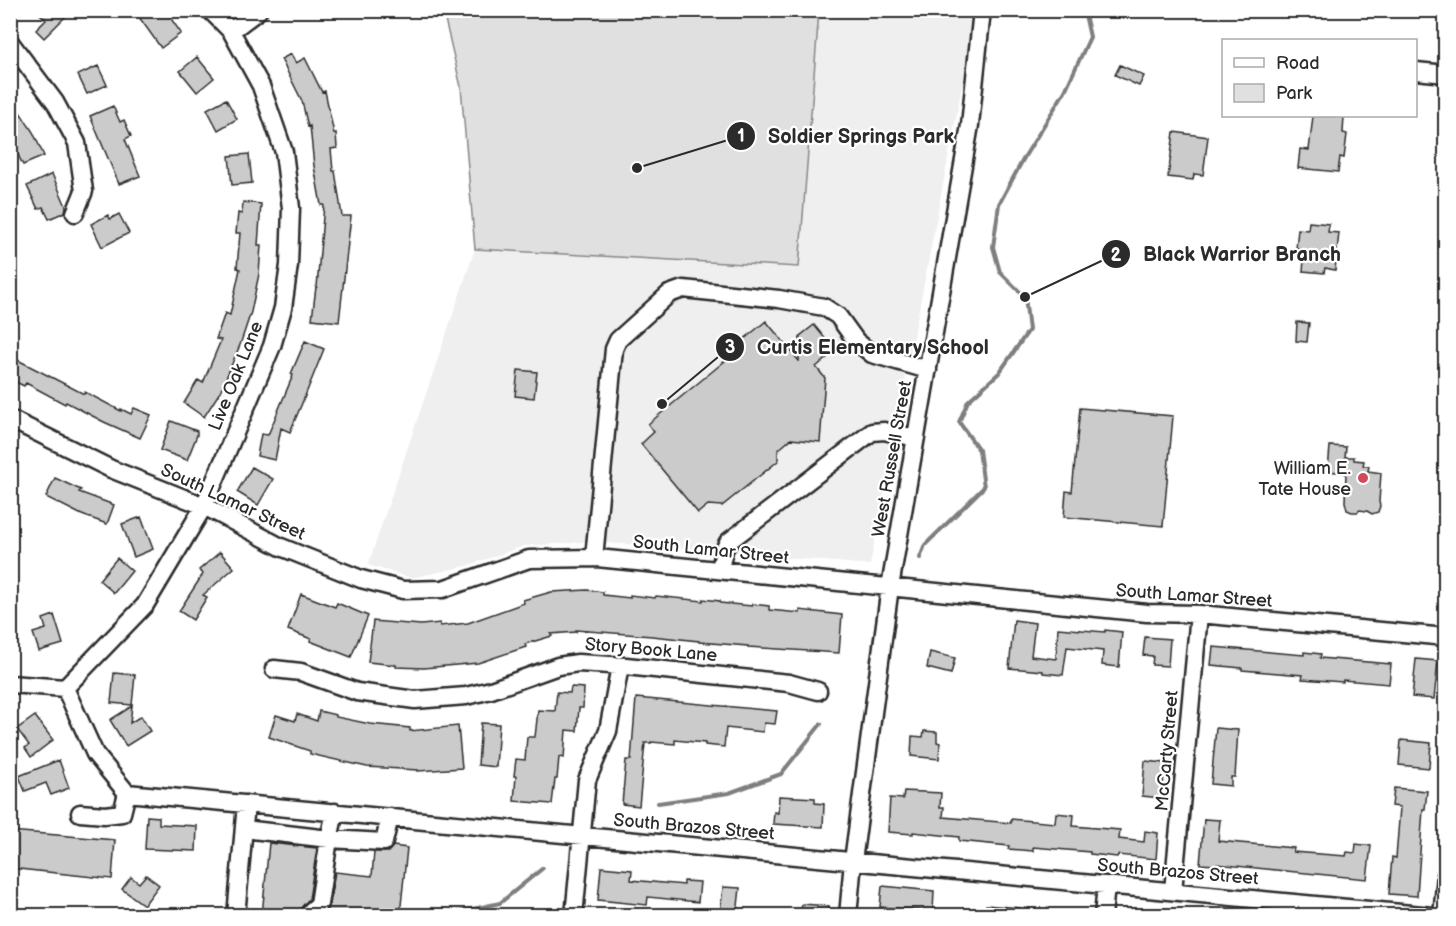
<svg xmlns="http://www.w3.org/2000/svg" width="1456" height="926" viewBox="0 0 1456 926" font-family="'Balsamiq Sans',sans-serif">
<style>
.built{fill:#efefef}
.green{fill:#e0e0e0;stroke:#868686;stroke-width:1.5}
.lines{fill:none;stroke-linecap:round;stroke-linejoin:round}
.stream{stroke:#7e7e7e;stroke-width:4}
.building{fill:#cbcbcb;stroke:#2b2b2b;stroke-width:1.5}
.minor-casing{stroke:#2b2b2b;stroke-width:21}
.minor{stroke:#fff;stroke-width:16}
.poi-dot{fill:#d1495b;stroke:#fff;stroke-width:2}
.labels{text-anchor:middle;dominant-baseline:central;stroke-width:4.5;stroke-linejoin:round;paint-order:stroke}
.street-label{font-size:18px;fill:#2b2b2b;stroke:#fff}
.poi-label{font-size:18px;fill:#2b2b2b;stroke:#fff;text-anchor:end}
.leader{fill:none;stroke:#2b2b2b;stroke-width:2}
.callout-dot{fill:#2b2b2b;stroke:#fff;stroke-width:2}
.mark-label{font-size:18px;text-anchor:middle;font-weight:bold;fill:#fff}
.callout-label{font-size:20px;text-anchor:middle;font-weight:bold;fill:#2b2b2b;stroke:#fff;stroke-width:4.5;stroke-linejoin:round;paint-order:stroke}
</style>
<rect width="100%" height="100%" fill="#fff"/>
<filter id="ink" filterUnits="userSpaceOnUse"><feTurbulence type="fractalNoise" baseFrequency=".0167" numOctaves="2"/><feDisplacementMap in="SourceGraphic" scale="12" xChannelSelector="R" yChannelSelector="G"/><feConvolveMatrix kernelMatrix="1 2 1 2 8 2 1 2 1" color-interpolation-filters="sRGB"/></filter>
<g filter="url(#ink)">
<!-- built -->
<path class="built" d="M949,10L976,13L870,565L642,545L585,542L524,546L466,566L411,578L368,565L475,249L799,267L819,11Z"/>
<!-- green -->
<path class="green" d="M443,11H819L799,267L475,249L461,87Z"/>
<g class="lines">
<!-- stream -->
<path class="stream" d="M920,558L925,545L984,487L979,450L959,422L968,401L999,373L1029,330L1025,297L1000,272L993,247L999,204L1025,156L1065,91L1090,37L1084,10
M658,803L729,793L781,774L821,724
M453,916L455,913L500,903L543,868"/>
</g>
<!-- building -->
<path class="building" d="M36,10H72L44,38L36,30L46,20Z
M134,10H165L181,33L161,48Z
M291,54L296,63L305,58L322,92L325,91L334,134L336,133L337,148L331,149L333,171H335L342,216H351L339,322L312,319L316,287H317L324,205H321L314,166L310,126L308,127L302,101L281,59Z
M197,57L214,78L197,92L180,71Z
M1120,65L1144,76L1139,86L1115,75Z
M98,66L107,85L87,94L78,75Z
M10,97L33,132L44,156L23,165L10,138Z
M226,99L237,119L218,130L207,109Z
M113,106L120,122L124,120L131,136L125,139L140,176L119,184L90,116Z
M1313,116H1344L1343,133L1347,134L1344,158L1340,157L1338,172L1298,168L1300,149L1309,150Z
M1174,132L1208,137L1203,175L1194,174L1193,180L1168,177Z
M249,154L252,183L232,185L229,156Z
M52,174L66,206L65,212L49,219L43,207L38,209L27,186Z
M243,202L261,204L258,245H261L259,274L251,312L240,345L220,392L204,417L184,403L198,380L203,383L221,340L216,339L225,313L230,315L240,269L237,268L240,233H236L238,213L242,214Z
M119,214L129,233L102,247L91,224L108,215L110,219Z
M1309,222L1329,224L1328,232L1339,233L1335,270L1325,268L1324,273L1303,271L1305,250L1296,249L1298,229L1308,230Z
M766,321L799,361L800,336L814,325L833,348V353L816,367L825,378L820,442L791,439L778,450V461L722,506L708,505L698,513L641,444L654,432L648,424L731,356V350Z
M1297,322L1309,323L1307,342L1296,341Z
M305,341L324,349L305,396L290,432L281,428L275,460L257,456L261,434L268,435L293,375L291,374Z
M10,356L84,394L85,392L121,411V409L131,414L134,408L151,415L140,438L104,422L66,402L65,404L26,383L24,386L10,379Z
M518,370L537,372L534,398L515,396Z
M1080,408L1173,416L1163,526L1064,517L1066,491L1072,492Z
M171,421L197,431V435L187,460L160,450Z
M1330,446L1346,447L1345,457H1354V460L1364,461L1363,466H1369L1368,471L1381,473L1379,502L1380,506L1378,512L1372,514L1367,511L1359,510L1358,512H1352L1347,510L1345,502L1346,473L1328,471Z
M252,467L273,479L258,505L237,492Z
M55,478L81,490L79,492L114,505L107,524L82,515L46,497Z
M141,517L153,549L134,557L122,524Z
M220,552L234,568L203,595L207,597L193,620L179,611L203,574L199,570Z
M117,558L132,571L114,593L99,580Z
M587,590L603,592V595L630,598V595L655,598L656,596L703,601V599L720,601V603L752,606V604L769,606V610L800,613V610L842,615L839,653L748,647V646L699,642V641L652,636L576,630V632L551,634L552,636L525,644L526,647L478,663L424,668L396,667V665L368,662L373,621L421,625L440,623V626L468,623L524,603L523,600L551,592Z
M301,594L335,607L337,603L368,616L351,657L310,641L311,639L288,630Z
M54,615L63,644L39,651L33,633L46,629L43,619Z
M1014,620L1035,623L1031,656L1056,659L1058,628L1105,632V630L1122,632L1119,667L1102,665L1103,651L1067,647L1063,675L1043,673V671L1009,668Z
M1145,637L1170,639L1168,666L1152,665L1153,656L1143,655Z
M1213,647L1304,655V652L1321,654L1320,658L1391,664L1389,684L1343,680V682L1302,679L1303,675L1242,670V668L1211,665Z
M930,652L955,658L951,674L927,668Z
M1416,659L1438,661L1434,699L1412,697Z
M114,673L135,675L132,705L111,703Z
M571,687L584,688L583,708H579L577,731L566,730L564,758L559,757L557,779H555L552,804L514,801L516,776H514L516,759L525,760L527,737H535L538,710L555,711L557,692L570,693Z
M636,698L777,711L775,724L764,723L763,732L726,728L724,747L705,745V743L675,740V744L651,742V743H645L639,806L622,804L626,760H631Z
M132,706L130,723L141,716L150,731L126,746L110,720Z
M319,711L336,715V717L370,724L410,728V731L458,726L462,768L418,771V770L367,767L310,754V751L269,737L276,715L295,721L297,714L317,721Z
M35,716L53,740L31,757L25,748L29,745L17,729Z
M481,723L499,724L496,767L478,765Z
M1216,728L1238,730L1235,777H1231V786L1211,784Z
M924,731L937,732V742L940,743L939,759L911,756L912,736L923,737Z
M1401,740L1431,743L1429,768L1399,765Z
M59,760L69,788L51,795L46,783L25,791L19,776Z
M1145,761L1165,763L1162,798L1142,796Z
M1394,788L1427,791L1425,809H1423L1417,896L1389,894L1392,857L1396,858L1400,807L1392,806Z
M904,791L941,793L940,807H944L943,817L1011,823V819L1055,823L1056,813L1074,815L1073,826L1120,830L1119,839L1144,842L1145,831L1158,833L1156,859L1118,855L1117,857L1090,854V852L1033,847V851L1008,849L1009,846L959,841V837L913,832V834L888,832L890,798L903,799Z
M779,796L815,798V803L824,804L823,827L773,824L774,812L778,813Z
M147,816L159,817V824L197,826L196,851L145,849Z
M1204,819L1220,820L1218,841L1294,848L1293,852L1346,856L1347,852L1355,853L1356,844L1371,846L1367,879L1216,864V865L1200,864Z
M10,831L115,840L112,879L10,868Z
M269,843L317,848L309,899L301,908L300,915H262Z
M393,846L407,848L400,915H344L324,913L329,906L335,872L372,876L374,852H388Z
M601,867L632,870L631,880L684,885V881L700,882L698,902L648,897L647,905L598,900Z
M146,875L159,885L144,905L122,889L131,877L139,883Z
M882,886L934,891L933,911L880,907Z
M723,887L740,888L737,915L720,914Z
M802,904L829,906L828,915H800Z
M986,905L1020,908V915H985Z"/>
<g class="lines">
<defs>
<path id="minor" d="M231,31L259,10
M10,42L55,102L77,143L84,191L75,213
M1416,71L1446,74
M10,419L111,469L204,506L281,547L361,579L403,590L443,589L529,559L597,558L1147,613L1199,614L1446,637
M594,558L614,349L618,340L669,294L683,289L779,299L824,307L838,316L856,341L872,354L928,370
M720,570L724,550L728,542L872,432L884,431L916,438
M274,669L301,672L357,692L415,700L466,696L491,690L558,666L578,663L626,666L789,683L818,691
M10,684L65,688L95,754L127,793L1433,916
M65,688L145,605L204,506L272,346L283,308L289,265L291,208L284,152L261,86L231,31L210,10
M80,813L105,815L122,813L127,793
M244,829L329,839L384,842L390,817
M1173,891L1199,614
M236,916L246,804
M310,916L311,911L319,904L329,839L335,812
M574,916L587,780L608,731L620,666
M848,916L853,861L890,587L970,125L982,10
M1103,916L1106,885
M1442,916L1446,875"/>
</defs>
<!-- minor casing -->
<use href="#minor" class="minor-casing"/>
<!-- minor -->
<use href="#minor" class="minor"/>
</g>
</g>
<!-- markers -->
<circle class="poi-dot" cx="1363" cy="478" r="6"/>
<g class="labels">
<!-- street labels -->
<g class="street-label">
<text transform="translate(236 376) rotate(-68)">Live Oak Lane</text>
<text transform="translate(892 459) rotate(-80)">West Russell Street</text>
<text transform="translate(233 502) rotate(25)">South Lamar Street</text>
<text transform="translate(711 550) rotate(6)">South Lamar Street</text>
<text transform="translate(1194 596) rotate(4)">South Lamar Street</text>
<text transform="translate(651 650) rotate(5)">Story Book Lane</text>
<text transform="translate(1167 751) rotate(-85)">McCarty Street</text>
<text transform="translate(694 827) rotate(5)">South Brazos Street</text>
<text transform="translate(1178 872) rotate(5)">South Brazos Street</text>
</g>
<!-- poi labels -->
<g class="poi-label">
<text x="1351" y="468">William E.<tspan x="1351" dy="21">Tate House</tspan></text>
</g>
</g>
<!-- callouts -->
<path class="leader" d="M637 168L741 136M1025 297L1116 254M662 404L730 347"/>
<g class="callout-dot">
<circle cx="637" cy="168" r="6"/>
<circle cx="1025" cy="297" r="6"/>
<circle cx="662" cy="404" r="6"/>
<circle cx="741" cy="136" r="15"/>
<circle cx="1116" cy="254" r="15"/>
<circle cx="730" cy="347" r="15"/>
</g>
<g class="mark-label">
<text x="741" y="142">1</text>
<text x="1116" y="261">2</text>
<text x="730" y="353">3</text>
</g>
<g class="callout-label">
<text x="861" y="143">Soldier Springs Park</text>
<text x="1242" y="261">Black Warrior Branch</text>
<text x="873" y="354">Curtis Elementary School</text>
</g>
<!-- margin -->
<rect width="1456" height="926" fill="none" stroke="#fff" stroke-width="36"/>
<rect x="18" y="18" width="1420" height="890" fill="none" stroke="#2b2b2b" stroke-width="2" filter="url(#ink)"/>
<!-- legend -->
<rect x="1222" y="39" width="195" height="78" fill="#ffffff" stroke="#aaaaaa" stroke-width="1.5"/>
<rect x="1234" y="58" width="30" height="9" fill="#ffffff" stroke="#aaaaaa" stroke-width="1.5"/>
<text x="1276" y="69" font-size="18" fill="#2b2b2b">Road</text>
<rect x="1234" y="84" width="30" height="18" fill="#e0e0e0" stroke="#aaaaaa" stroke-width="1.5"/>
<text x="1276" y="99" font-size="18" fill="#2b2b2b">Park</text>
</svg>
